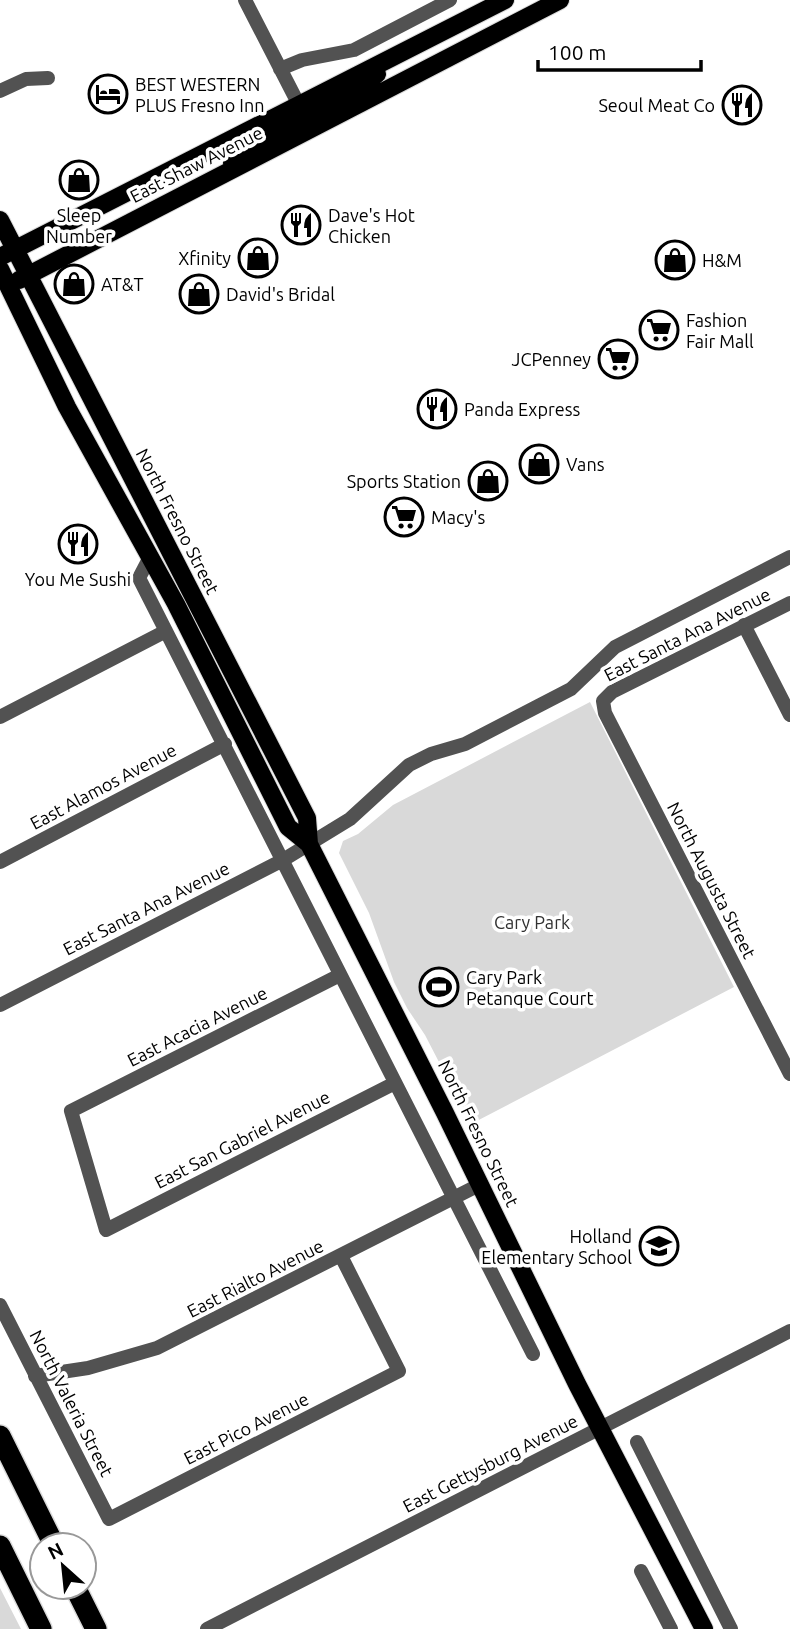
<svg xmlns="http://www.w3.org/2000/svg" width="790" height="1629" viewBox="0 0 790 1629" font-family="Ubuntu,sans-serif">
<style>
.green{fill:#d9d9d9}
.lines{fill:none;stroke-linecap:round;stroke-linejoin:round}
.major-casing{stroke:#dbdbdb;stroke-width:20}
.highway-casing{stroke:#dbdbdb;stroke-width:24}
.minor{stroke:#525252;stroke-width:14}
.major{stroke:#000;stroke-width:18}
.highway{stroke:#000;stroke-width:21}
.labels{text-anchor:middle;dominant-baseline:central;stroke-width:7;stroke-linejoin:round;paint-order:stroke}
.poi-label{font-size:18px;fill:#000;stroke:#fff;text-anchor:start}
.street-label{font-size:18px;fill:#000;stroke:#fff}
.park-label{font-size:18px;fill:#303030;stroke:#fff}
</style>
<rect width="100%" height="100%" fill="#fff"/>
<!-- green -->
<path class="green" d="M590,702L734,987L471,1124L425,1035L407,1008L394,982L369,913L339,853L343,841L358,834L393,805Z
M0,1588L21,1629H0Z"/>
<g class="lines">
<defs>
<path id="major" d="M303,133C304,106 341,101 359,89C365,84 371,78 377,74
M232,163L249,146L295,122L299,117V105
M0,220L307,818L309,844L445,1113L577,1384L704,1629
M0,257L505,0
M0,269L67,407L176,604L288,827L309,844
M19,280L560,0"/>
<path id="highway" d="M0,1436L54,1545
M0,1546L41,1629
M75,1587L96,1629"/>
</defs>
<!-- major casing -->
<use href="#major" class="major-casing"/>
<!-- highway casing -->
<use href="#highway" class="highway-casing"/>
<!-- minor -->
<path class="minor" d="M245,0L299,105
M280,69L302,60L354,50L450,0
M0,91L26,79L48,78
M150,557L139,578L533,1354
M790,603L612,692L603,701L605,713L790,1074
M744,625L790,715
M0,717L166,631
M0,862L225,744
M340,975L71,1111L106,1230L395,1083
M0,1005L283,860L350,819L409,765L431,754L465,744L571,689L615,647L790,557
M0,1305L109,1519L399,1371L341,1256
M35,1376L88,1368L157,1348L481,1184
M637,1442L731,1629
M641,1571L671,1629
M207,1629L790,1331"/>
<!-- major -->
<use href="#major" class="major"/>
<!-- highway -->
<use href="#highway" class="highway"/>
</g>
<!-- icons -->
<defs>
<symbol id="hotel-ring" viewBox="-11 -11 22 22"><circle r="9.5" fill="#fff" stroke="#000" stroke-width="1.5"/><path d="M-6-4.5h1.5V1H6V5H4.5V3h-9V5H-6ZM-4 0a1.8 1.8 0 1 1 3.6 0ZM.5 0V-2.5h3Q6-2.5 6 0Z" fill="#000"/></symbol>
<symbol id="restaurant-ring" viewBox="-11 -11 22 22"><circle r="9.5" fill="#fff" stroke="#000" stroke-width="1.5"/><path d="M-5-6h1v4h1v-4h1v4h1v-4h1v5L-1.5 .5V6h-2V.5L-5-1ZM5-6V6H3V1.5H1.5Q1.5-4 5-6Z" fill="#000"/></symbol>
<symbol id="shop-ring" viewBox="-11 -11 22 22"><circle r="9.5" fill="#fff" stroke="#000" stroke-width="1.5"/><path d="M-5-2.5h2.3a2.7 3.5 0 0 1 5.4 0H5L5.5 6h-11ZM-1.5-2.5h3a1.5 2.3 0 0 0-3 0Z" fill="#000"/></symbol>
<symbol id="supermarket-ring" viewBox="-11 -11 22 22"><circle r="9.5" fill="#fff" stroke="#000" stroke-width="1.5"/><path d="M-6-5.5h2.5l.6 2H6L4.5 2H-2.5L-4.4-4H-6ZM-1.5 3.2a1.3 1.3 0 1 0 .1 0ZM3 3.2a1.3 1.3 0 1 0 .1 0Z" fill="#000"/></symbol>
<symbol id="stadium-ring" viewBox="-11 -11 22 22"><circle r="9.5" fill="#fff" stroke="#000" stroke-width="1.5"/><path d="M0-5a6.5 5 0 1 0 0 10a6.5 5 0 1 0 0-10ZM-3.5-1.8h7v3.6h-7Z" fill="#000"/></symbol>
<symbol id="school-ring" viewBox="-11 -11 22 22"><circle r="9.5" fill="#fff" stroke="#000" stroke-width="1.5"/><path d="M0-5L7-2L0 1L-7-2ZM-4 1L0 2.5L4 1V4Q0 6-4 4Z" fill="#000"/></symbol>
</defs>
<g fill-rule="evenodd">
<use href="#hotel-ring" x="86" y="72" width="44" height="44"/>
<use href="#restaurant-ring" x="720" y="83" width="44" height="44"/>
<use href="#shop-ring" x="57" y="158" width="44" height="44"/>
<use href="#restaurant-ring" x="279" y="203" width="44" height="44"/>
<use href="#shop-ring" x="236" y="236" width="44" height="44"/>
<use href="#shop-ring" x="653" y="238" width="44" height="44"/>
<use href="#shop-ring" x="52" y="262" width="44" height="44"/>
<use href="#shop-ring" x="177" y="272" width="44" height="44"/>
<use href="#supermarket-ring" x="637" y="308" width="44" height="44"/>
<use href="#supermarket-ring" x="596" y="337" width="44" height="44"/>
<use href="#restaurant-ring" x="415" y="387" width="44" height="44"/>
<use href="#shop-ring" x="517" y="442" width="44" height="44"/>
<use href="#shop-ring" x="466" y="459" width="44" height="44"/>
<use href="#supermarket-ring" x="382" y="495" width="44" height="44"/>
<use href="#restaurant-ring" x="56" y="522" width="44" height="44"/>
<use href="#stadium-ring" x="417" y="965" width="44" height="44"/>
<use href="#school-ring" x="637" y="1224" width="44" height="44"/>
</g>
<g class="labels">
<!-- poi labels -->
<g class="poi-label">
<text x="135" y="84">BEST WESTERN<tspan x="135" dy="21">PLUS Fresno Inn</tspan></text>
<text x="715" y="105" text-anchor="end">Seoul Meat Co</text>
<text x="79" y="215" text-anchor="middle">Sleep<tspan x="79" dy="21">Number</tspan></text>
<text x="328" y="215">Dave's Hot<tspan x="328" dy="21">Chicken</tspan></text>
<text x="231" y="258" text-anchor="end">Xfinity</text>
<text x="702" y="260">H&amp;M</text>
<text x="101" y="284">AT&amp;T</text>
<text x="226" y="294">David's Bridal</text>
<text x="686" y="320">Fashion<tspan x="686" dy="21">Fair Mall</tspan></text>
<text x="591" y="359" text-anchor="end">JCPenney</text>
<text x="464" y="409">Panda Express</text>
<text x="566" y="464">Vans</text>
<text x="461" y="481" text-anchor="end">Sports Station</text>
<text x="431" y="517">Macy's</text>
<text x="78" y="579" text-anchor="middle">You Me Sushi</text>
<text x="466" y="977">Cary Park<tspan x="466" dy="21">Petanque Court</tspan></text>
<text x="632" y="1236" text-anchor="end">Holland<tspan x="632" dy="21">Elementary School</tspan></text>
</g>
<!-- street labels -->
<g class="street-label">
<text transform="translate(196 164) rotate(-27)">East Shaw Avenue</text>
<text transform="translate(178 521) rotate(63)">North Fresno Street</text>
<text transform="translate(687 634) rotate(-27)">East Santa Ana Avenue</text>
<text transform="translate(103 786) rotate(-28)">East Alamos Avenue</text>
<text transform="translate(712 880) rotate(63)">North Augusta Street</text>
<text transform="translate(146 908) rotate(-27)">East Santa Ana Avenue</text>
<text transform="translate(197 1026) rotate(-27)">East Acacia Avenue</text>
<text transform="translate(479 1133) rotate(64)">North Fresno Street</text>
<text transform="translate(242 1139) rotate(-27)">East San Gabriel Avenue</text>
<text transform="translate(255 1278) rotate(-27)">East Rialto Avenue</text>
<text transform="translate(72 1403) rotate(63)">North Valeria Street</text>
<text transform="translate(246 1428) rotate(-27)">East Pico Avenue</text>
<text transform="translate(490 1463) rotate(-27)">East Gettysburg Avenue</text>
</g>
<!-- park labels -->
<g class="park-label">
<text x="532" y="922">Cary Park</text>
</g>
</g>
<!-- north arrow -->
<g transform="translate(63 1566) rotate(333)"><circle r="33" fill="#ffffff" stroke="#999999" stroke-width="2"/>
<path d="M0-5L12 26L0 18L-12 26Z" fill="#000000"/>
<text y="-10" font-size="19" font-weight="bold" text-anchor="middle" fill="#000000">N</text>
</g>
<!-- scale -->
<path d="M538 60v10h163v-10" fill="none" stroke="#000000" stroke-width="3.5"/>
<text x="548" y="60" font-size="21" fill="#000000" stroke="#ffffff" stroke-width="5" paint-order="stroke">100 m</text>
</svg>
